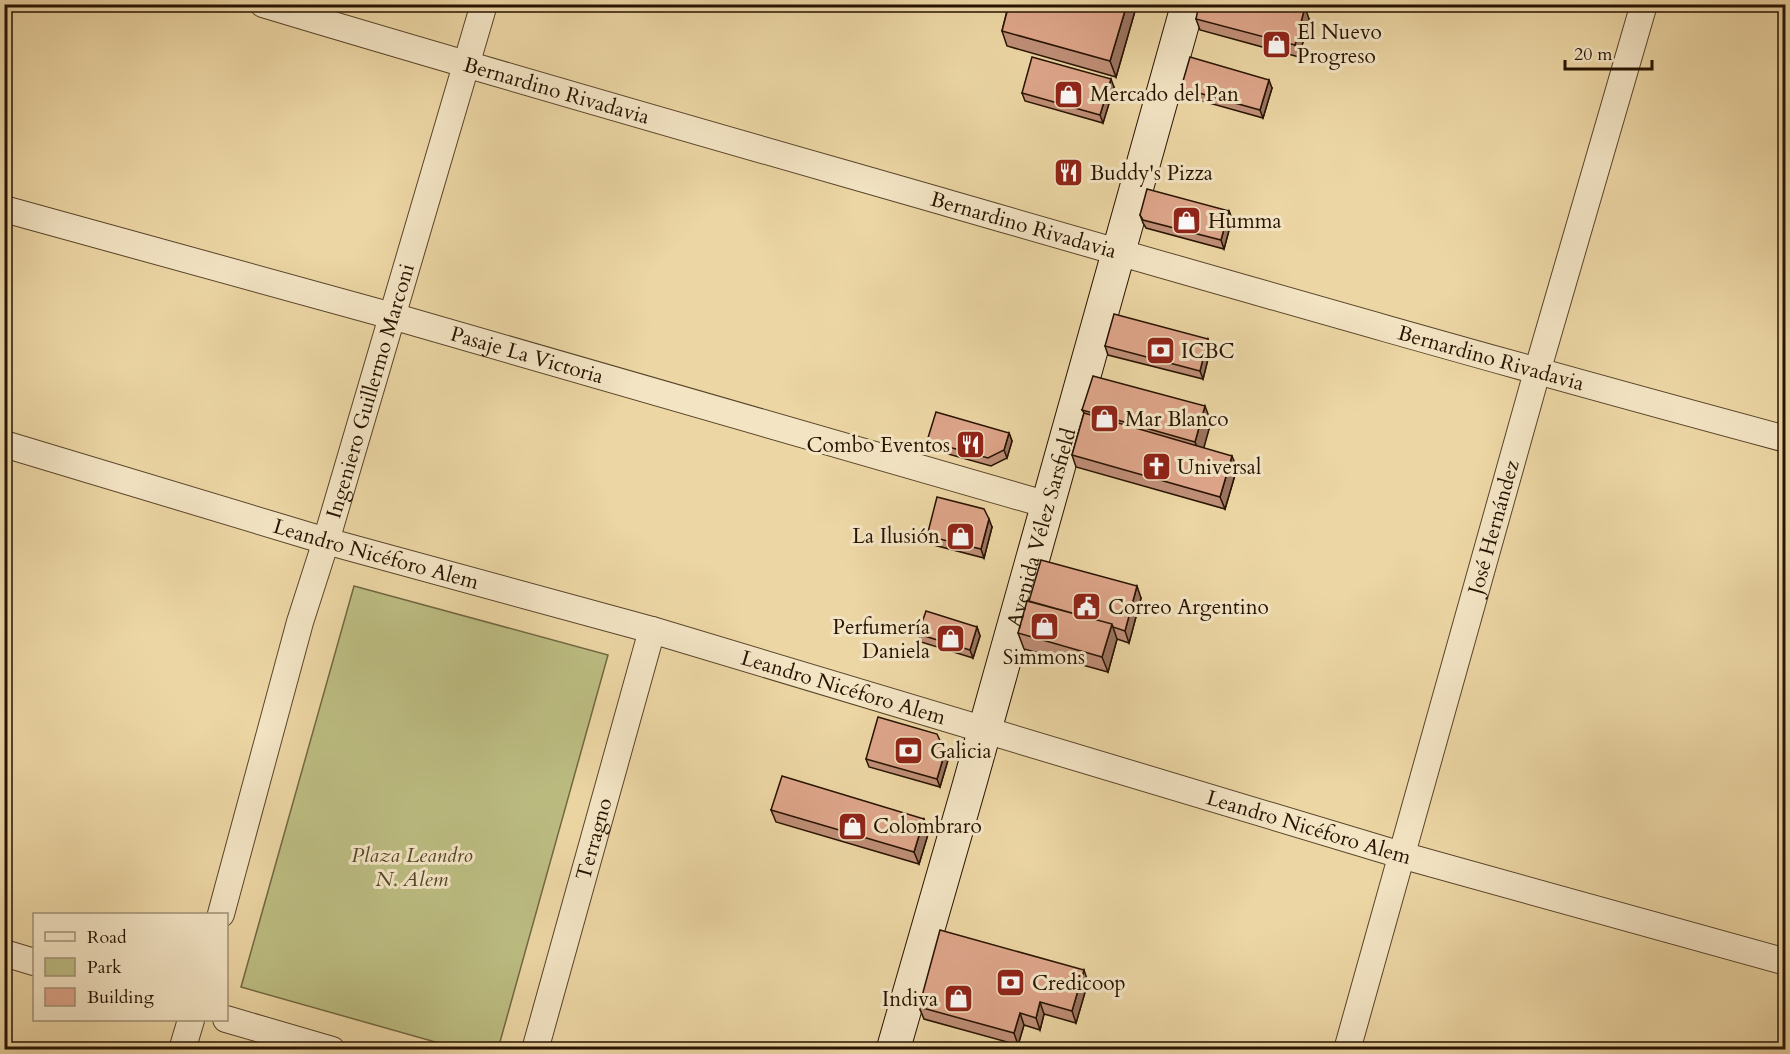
<svg xmlns="http://www.w3.org/2000/svg" width="1790" height="1054" viewBox="0 0 1790 1054" font-family="Cardo,serif">
<style>
.green{fill:#bcbd82;stroke:#726841;stroke-width:1.5}
.lines{fill:none;stroke-linecap:round;stroke-linejoin:round}
.minor-casing{stroke:#584429;stroke-width:28}
.secondary-casing{stroke:#271300;stroke-width:35}
.minor{stroke:#f3e4c4;stroke-width:26}
.secondary{stroke:#f3e4c4;stroke-width:33}
.wall{fill:#bf8e77;stroke:#271300;stroke-width:1.5}
.shaded-wall{fill:#9b7461;stroke:#271300;stroke-width:1.5}
.building{fill:#dea58a;stroke:#271300;stroke-width:1.5}
.labels{text-anchor:middle;dominant-baseline:central;stroke-width:6;stroke-linejoin:round;paint-order:stroke}
.poi-label{font-size:21px;fill:#271300;stroke:#f3e4c4;text-anchor:start}
.street-label{font-size:21px;fill:#271300;stroke:#f3e4c4}
.park-label{font-size:21px;font-style:italic;fill:#544627;stroke:#f3e4c4}
</style>
<rect width="100%" height="100%" fill="#ecd6a4"/>
<filter id="stains"><feTurbulence type="fractalNoise" baseFrequency=".00333" numOctaves="4"/><feColorMatrix values="0 0 0 0 .2 0 0 0 0 .09 0 0 0 0 .02 0 0 0 .5 -.17"/></filter>
<radialGradient id="worn" r=".72"><stop offset=".6" stop-color="#630" stop-opacity="0"/><stop offset="1" stop-color="#630" stop-opacity=".3"/></radialGradient>
<!-- green -->
<path class="green" d="M354,586L608,655L498,1049H460L241,987Z"/>
<g class="lines">
<defs>
<g id="minor">
<path id="s1" d="M263,4C492,73 721,138 951,204C1229,284 1506,364 1786,439"/>
<path id="s2" d="M4,209L392,316L1048,505"/>
<path id="s3" d="M4,444L326,541L652,630L1401,855L1786,962"/>
<path id="s4" d="M221,914L300,622L326,541L484,4"/>
<path d="M4,953L34,962"/>
<path d="M226,1019L332,1050"/>
<path d="M182,1050L191,1020"/>
<path id="s5" d="M535,1050L652,630"/>
<path id="s6" d="M1347,1050L1537,372L1644,4"/>
</g>
<g id="secondary">
<path id="s7" d="M893,1050L969,786L1188,4"/>
</g>
</defs>
<!-- minor casing -->
<use href="#minor" class="minor-casing"/>
<!-- secondary casing -->
<use href="#secondary" class="secondary-casing"/>
<!-- minor -->
<use href="#minor" class="minor"/>
<!-- secondary -->
<use href="#secondary" class="secondary"/>
</g>
<!-- wall -->
<path class="wall" d="M984,4H1137L1116,77L1007,46L1002,31L1007,11Z
M1196,19H1309L1299,57L1200,30Z
M1114,87L1103,123L1025,101L1022,93Z
M1181,88H1272L1263,118L1184,96Z
M1229,211L1232,219L1224,249L1146,228L1143,223L1140,215Z
M1105,346L1211,347L1203,379L1108,355Z
M1082,410L1211,422L1203,448L1237,468L1225,509L1076,467L1072,455L1084,413Z
M1009,433L1012,441L1007,458L991,466L930,449L927,441Z
M992,527L984,558L930,544L927,536Z
M1141,598L1129,643L1117,639L1108,672L1024,649L1018,633Z
M977,627L980,636L973,658L921,642L918,634Z
M866,759L948,760L940,787L869,767Z
M771,810L929,831L919,864L776,822Z
M1088,982L1076,1023L1044,1014L1040,1030L1024,1025L1018,1045L924,1019L919,1007Z"/>
<!-- shaded-wall -->
<path class="shaded-wall" d="M1127,4H1137L1116,77L1110,61Z
M1305,7L1309,19L1299,57L1295,45Z
M1111,79L1114,87L1103,123L1100,115Z
M1269,80L1272,88L1263,118L1260,110Z
M1229,211L1232,219L1224,249L1221,240Z
M1208,339L1211,347L1203,379L1200,371Z
M1205,406L1211,422L1201,458L1195,442Z
M1009,433L1012,441L1007,458L1004,450Z
M1232,456L1237,468L1225,509L1220,497Z
M989,519L992,527L984,558L981,549Z
M1137,586L1141,598L1129,643L1125,631Z
M1112,624L1117,639L1108,672L1102,657Z
M977,627L980,636L973,658L970,650Z
M945,752L948,760L940,787L937,779Z
M924,819L929,831L919,864L914,852Z
M1084,970L1088,982L1076,1023L1072,1011Z
M1040,1002L1044,1014L1040,1030L1036,1018Z
M1020,1013L1024,1025L1018,1045L1014,1033Z"/>
<!-- building -->
<path class="building" d="M1009,4H1127L1110,61L1002,31Z
M1199,4H1296L1305,7L1295,45L1196,19Z
M1032,57L1111,79L1100,115L1022,93Z
M1190,57L1269,80L1260,110L1181,88Z
M1147,189L1229,211L1221,240L1143,220L1140,215Z
M1114,314L1208,339L1200,371L1105,346Z
M1093,376L1205,406L1195,442L1082,410Z
M936,412L1009,433L1004,450L988,458L927,441Z
M1084,413L1232,456L1220,497L1072,455Z
M937,497L984,509L989,519L981,549L927,536Z
M1041,560L1137,586L1125,631L1113,627L1112,624L1029,601Z
M1027,601L1112,624L1102,657L1018,633Z
M926,611L977,627L970,650L918,634Z
M878,717L937,734L945,752L937,779L866,759Z
M782,776L924,819L914,852L771,810Z
M940,930L1084,970L1072,1011L1040,1002L1036,1018L1020,1013L1014,1033L919,1007Z"/>
<!-- icons -->
<defs>
<symbol id="shop-square" viewBox="-11 -11 22 22"><rect x="-9" y="-9" width="18" height="18" rx="4" fill="#8f2418" stroke="#f3e4c4"/><path d="M-5-2.5h2.3a2.7 3.5 0 0 1 5.4 0H5L5.5 6h-11ZM-1.5-2.5h3a1.5 2.3 0 0 0-3 0Z" fill="#fff"/></symbol>
<symbol id="restaurant-square" viewBox="-11 -11 22 22"><rect x="-9" y="-9" width="18" height="18" rx="4" fill="#8f2418" stroke="#f3e4c4"/><path d="M-5-6h1v4h1v-4h1v4h1v-4h1v5L-1.5 .5V6h-2V.5L-5-1ZM5-6V6H3V1.5H1.5Q1.5-4 5-6Z" fill="#fff"/></symbol>
<symbol id="bank-square" viewBox="-11 -11 22 22"><rect x="-9" y="-9" width="18" height="18" rx="4" fill="#8f2418" stroke="#f3e4c4"/><path d="M-6-4H6V4H-6ZM0-2.3a2.3 2.3 0 1 0 0 4.6a2.3 2.3 0 1 0 0-4.6Z" fill="#fff"/></symbol>
<symbol id="church-square" viewBox="-11 -11 22 22"><rect x="-9" y="-9" width="18" height="18" rx="4" fill="#8f2418" stroke="#f3e4c4"/><path d="M-1.2-6h2.4v3.5h3.3v2.4h-3.3V6h-2.4V-.1h-3.3v-2.4h3.3Z" fill="#fff"/></symbol>
<symbol id="civic-square" viewBox="-11 -11 22 22"><rect x="-9" y="-9" width="18" height="18" rx="4" fill="#8f2418" stroke="#f3e4c4"/><path d="M-.6-6.5H3V-4.5H.6V-3L4-1V1h2V6H-6V1h2V-1L-.6-3ZM-1.2 2.5V6h2.4V2.5Z" fill="#fff"/></symbol>
</defs>
<g fill-rule="evenodd">
<use href="#shop-square" x="1260" y="28" width="33" height="33"/>
<use href="#shop-square" x="1052" y="78" width="33" height="33"/>
<use href="#restaurant-square" x="1052" y="156" width="33" height="33"/>
<use href="#shop-square" x="1170" y="204" width="33" height="33"/>
<use href="#bank-square" x="1144" y="334" width="33" height="33"/>
<use href="#shop-square" x="1088" y="402" width="33" height="33"/>
<use href="#restaurant-square" x="954" y="428" width="33" height="33"/>
<use href="#church-square" x="1140" y="450" width="33" height="33"/>
<use href="#shop-square" x="944" y="520" width="33" height="33"/>
<use href="#civic-square" x="1070" y="590" width="33" height="33"/>
<use href="#shop-square" x="1028" y="610" width="33" height="33"/>
<use href="#shop-square" x="934" y="622" width="33" height="33"/>
<use href="#bank-square" x="892" y="734" width="33" height="33"/>
<use href="#shop-square" x="836" y="810" width="33" height="33"/>
<use href="#bank-square" x="994" y="966" width="33" height="33"/>
<use href="#shop-square" x="942" y="982" width="33" height="33"/>
</g>
<g class="labels">
<!-- poi labels -->
<g class="poi-label">
<text x="1297" y="32">El Nuevo<tspan x="1297" dy="24">Progreso</tspan></text>
<text x="1090" y="94">Mercado del Pan</text>
<text x="1090" y="173">Buddy's Pizza</text>
<text x="1208" y="221">Humma</text>
<text x="1181" y="351">ICBC</text>
<text x="1125" y="419">Mar Blanco</text>
<text x="950" y="445" text-anchor="end">Combo Eventos</text>
<text x="1177" y="467">Universal</text>
<text x="940" y="536" text-anchor="end">La Ilusión</text>
<text x="1108" y="607">Correo Argentino</text>
<text x="930" y="627" text-anchor="end">Perfumería<tspan x="930" dy="24">Daniela</tspan></text>
<text x="1044" y="657" text-anchor="middle">Simmons</text>
<text x="930" y="751">Galicia</text>
<text x="873" y="826">Colombraro</text>
<text x="1032" y="983">Credicoop</text>
<text x="938" y="999" text-anchor="end">Indiva</text>
</g>
<!-- street labels -->
<g class="street-label">
<text stroke="none"><textPath href="#s1" startOffset="306">Bernardino Rivadavia</textPath></text>
<text stroke="none"><textPath href="#s1" startOffset="792">Bernardino Rivadavia</textPath></text>
<text stroke="none"><textPath href="#s2" startOffset="543">Pasaje La Victoria</textPath></text>
<text stroke="none"><textPath href="#s1" startOffset="1278">Bernardino Rivadavia</textPath></text>
<text stroke="none"><textPath href="#s4" startOffset="544">Ingeniero Guillermo Marconi</textPath></text>
<text stroke="none"><textPath href="#s7" startOffset="543">Avenida Vélez Sarsfield</textPath></text>
<text stroke="none"><textPath href="#s6" startOffset="543">José Hernández</textPath></text>
<text stroke="none"><textPath href="#s3" startOffset="388">Leandro Nicéforo Alem</textPath></text>
<text stroke="none"><textPath href="#s3" startOffset="874">Leandro Nicéforo Alem</textPath></text>
<text stroke="none"><textPath href="#s3" startOffset="1360">Leandro Nicéforo Alem</textPath></text>
<text stroke="none"><textPath href="#s5" startOffset="219">Terragno</textPath></text>
</g>
<!-- park labels -->
<g class="park-label">
<text x="412" y="855">Plaza Leandro<tspan x="412" dy="24">N. Alem</tspan></text>
</g>
</g>
<!-- margin -->
<rect width="1790" height="1054" fill="none" stroke="#ecd6a4" stroke-width="24"/>
<rect x="6" y="6" width="1778" height="1042" fill="none" stroke="#271300" stroke-width="3"/>
<rect x="12" y="12" width="1766" height="1030" fill="none" stroke="#271300" stroke-width="1.5"/>
<!-- legend -->
<rect x="33" y="913" width="195" height="108" fill="#f3e4c4" stroke="#a19076" stroke-width="1.5"/>
<rect x="45" y="932" width="30" height="9" fill="#f3e4c4" stroke="#a19076" stroke-width="1.5"/>
<text x="87" y="943" font-size="18" fill="#271300">Road</text>
<rect x="45" y="958" width="30" height="18" fill="#bcbd82" stroke="#a19076" stroke-width="1.5"/>
<text x="87" y="973" font-size="18" fill="#271300">Park</text>
<rect x="45" y="988" width="30" height="18" fill="#dea58a" stroke="#a19076" stroke-width="1.5"/>
<text x="87" y="1003" font-size="18" fill="#271300">Building</text>
<!-- scale -->
<path d="M1565 60v9h87v-9" fill="none" stroke="#271300" stroke-width="3"/>
<text x="1574" y="60" font-size="18" fill="#271300" stroke="#f3e4c4" stroke-width="4.5" paint-order="stroke">20 m</text>
<rect width="100%" height="100%" filter="url(#stains)"/>
<rect width="100%" height="100%" fill="url(#worn)"/>
</svg>
